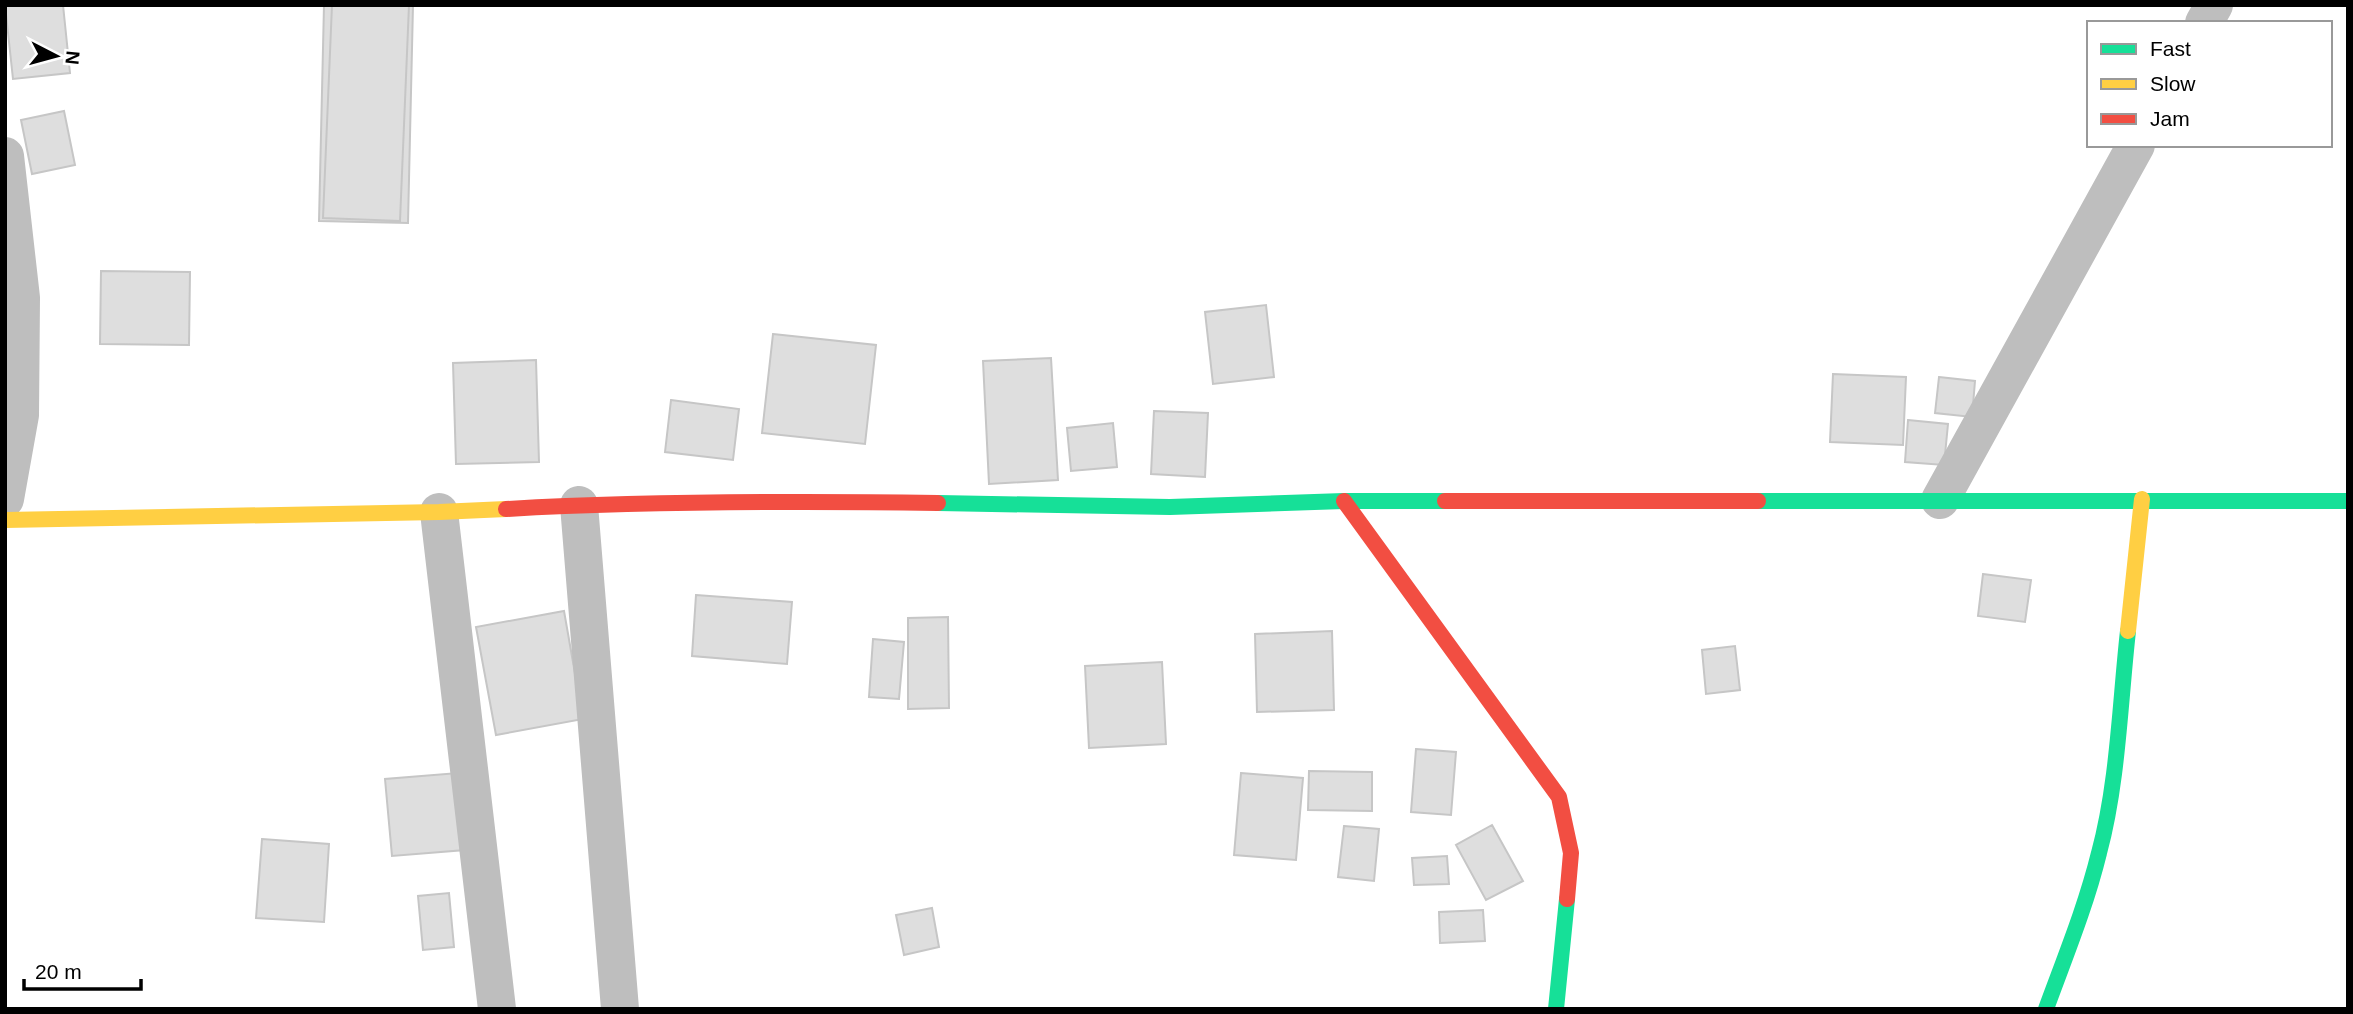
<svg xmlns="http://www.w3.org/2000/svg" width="2353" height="1014" viewBox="0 0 2353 1014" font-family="Arial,sans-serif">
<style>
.building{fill:#dedede;stroke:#c6c6c6;stroke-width:2}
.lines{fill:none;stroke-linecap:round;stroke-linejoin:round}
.street{stroke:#bebebe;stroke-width:38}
.fast{stroke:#16e098;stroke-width:16}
.slow{stroke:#ffcf43;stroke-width:16}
.jam{stroke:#f24e42;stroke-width:16}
</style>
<rect width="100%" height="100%" fill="#fff"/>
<!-- building -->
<path class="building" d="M5,5H63L70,73L13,79Z
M324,5H413L408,223L319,221Z
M332,5H409L400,221L323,218Z
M64,111L75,165L32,174L21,120Z
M101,271L190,272L189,345L100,344Z
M1266,305L1274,377L1213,384L1205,312Z
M773,334L876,345L865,444L762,433Z
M1051,358L1058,480L989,484L983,361Z
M536,360L539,462L456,464L453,363Z
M1833,374L1906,377L1903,445L1830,442Z
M1939,377L1975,381L1972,417L1935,413Z
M671,400L739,409L733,460L665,452Z
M1154,411L1208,413L1205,477L1151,474Z
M1908,420L1948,424L1944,465L1905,462Z
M1113,423L1117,467L1071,471L1067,428Z
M1983,574L2031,580L2025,622L1978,616Z
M696,595L792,602L787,664L692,656Z
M564,611L583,719L496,735L476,627Z
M948,617L949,708L908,709V618Z
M1332,631L1334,710L1257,712L1255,634Z
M873,639L904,642L899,699L869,697Z
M1735,646L1740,690L1706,694L1702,650Z
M1162,662L1166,744L1089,748L1085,666Z
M1416,749L1456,752L1451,815L1411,812Z
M1309,771L1372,772V811L1308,810Z
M458,773L465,850L392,856L385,779Z
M1241,773L1303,778L1296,860L1234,855Z
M1492,825L1523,881L1486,900L1456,845Z
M1344,826L1379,829L1374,881L1338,877Z
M262,839L329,844L324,922L256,918Z
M1447,856L1449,884L1414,885L1412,858Z
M449,893L454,947L423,950L418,896Z
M932,908L939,947L904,955L896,915Z
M1483,910L1485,941L1440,943L1439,912Z"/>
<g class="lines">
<!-- street -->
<path class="street" d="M2204,23L2214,5
M5,156L21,298L20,415L5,499
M1940,500L2136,145
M579,505L620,1009
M439,512L497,1009"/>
<!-- fast -->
<path class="fast" d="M1758,501H2348
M938,503L1170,507L1344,501H1445
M1556,1009L1567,899
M2046,1009C2065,957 2086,906 2099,853C2118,783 2120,702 2128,631"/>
<!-- slow -->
<path class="slow" d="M5,520L439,512L506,509
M2128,631L2142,499"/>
<!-- jam -->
<path class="jam" d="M1344,501L1559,797L1571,853L1567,899
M1445,501H1758
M506,509C650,501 794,501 938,503"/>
</g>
<!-- border -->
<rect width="2353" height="1014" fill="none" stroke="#000000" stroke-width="14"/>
<!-- legend -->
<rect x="2087" y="21" width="245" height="126" fill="#ffffff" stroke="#999999" stroke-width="2"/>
<rect x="2101" y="44" width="35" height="10" fill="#16e098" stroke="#999999" stroke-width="2"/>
<text x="2150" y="56" font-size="21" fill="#000000">Fast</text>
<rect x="2101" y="79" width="35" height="10" fill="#ffcf43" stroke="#999999" stroke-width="2"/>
<text x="2150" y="91" font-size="21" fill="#000000">Slow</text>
<rect x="2101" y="114" width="35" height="10" fill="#f24e42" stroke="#999999" stroke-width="2"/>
<text x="2150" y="126" font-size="21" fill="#000000">Jam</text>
<!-- north arrow -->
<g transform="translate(56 56) rotate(96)" stroke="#ffffff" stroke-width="5" paint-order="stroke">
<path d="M0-5L12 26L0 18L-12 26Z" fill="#000000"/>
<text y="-10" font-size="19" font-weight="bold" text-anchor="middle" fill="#000000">N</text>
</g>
<!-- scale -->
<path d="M24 979v10h117v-10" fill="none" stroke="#000000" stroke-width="3.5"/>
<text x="35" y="979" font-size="21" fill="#000000" stroke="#ffffff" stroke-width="5" paint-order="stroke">20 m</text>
</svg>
